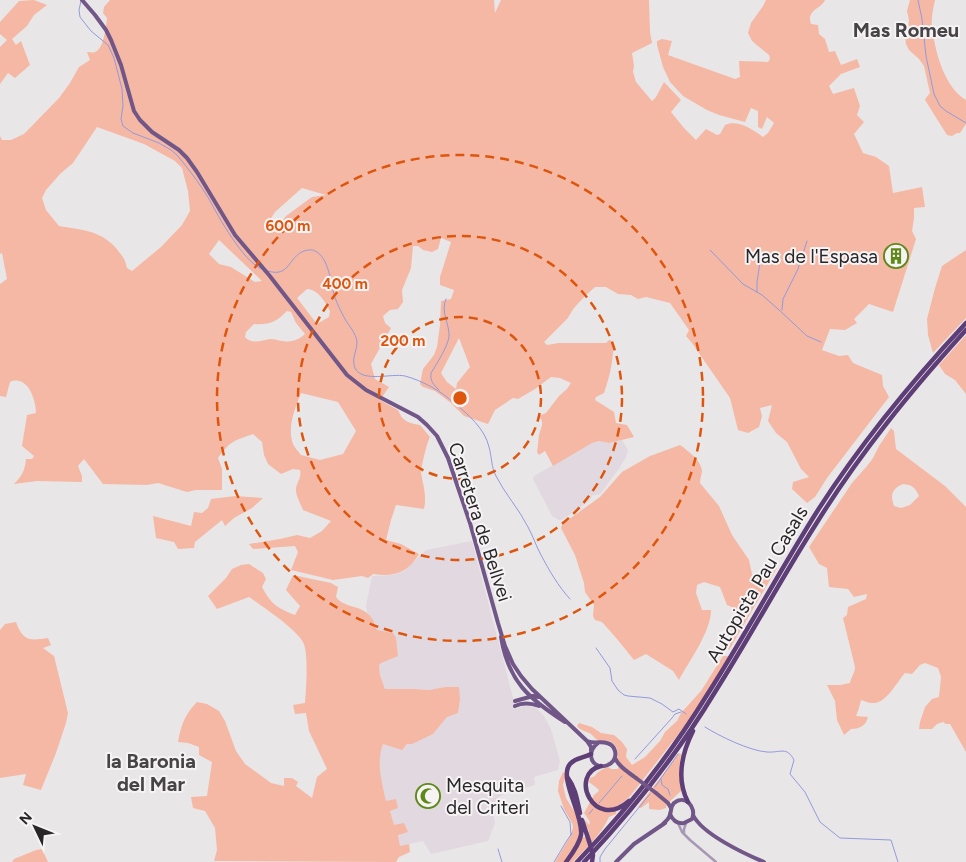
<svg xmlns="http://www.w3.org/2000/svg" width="966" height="862" viewBox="0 0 966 862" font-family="Figtree,sans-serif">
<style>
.built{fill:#e2d8df}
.green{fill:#f5b8a4;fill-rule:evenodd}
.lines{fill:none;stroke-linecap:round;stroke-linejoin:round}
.stream{stroke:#929adc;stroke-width:1}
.minor{stroke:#a798b4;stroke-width:2.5}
.major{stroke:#715688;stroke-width:4}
.highway{stroke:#5e3e77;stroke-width:4.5}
.major-bridge{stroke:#715688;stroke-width:4}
.highway-bridge{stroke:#5e3e77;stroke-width:4.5}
.ring{fill:none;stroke:#de560d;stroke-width:2.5;stroke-dasharray:9 6}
.labels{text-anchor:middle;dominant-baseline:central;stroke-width:4;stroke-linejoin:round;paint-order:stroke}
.poi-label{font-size:19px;fill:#282727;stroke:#f7f3f5;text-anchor:end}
.street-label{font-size:19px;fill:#282727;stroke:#f7f3f5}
.neighbourhood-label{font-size:20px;font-weight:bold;fill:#464445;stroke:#f7f3f5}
.centre{fill:#de560d;stroke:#f7f3f5;stroke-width:2.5}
.ring-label{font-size:15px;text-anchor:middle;font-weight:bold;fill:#de560d;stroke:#f7f3f5;stroke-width:4;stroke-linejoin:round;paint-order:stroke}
</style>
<rect width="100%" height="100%" fill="#e9e6e8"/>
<!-- built -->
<path class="built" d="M622,440L628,450L626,457L621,465V466L601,493L598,495H593L589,501L562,520H559L552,516L533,479L534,476L592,443L599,441L609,443Z
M472,541L516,709L524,706L535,707L544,716L551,729L560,761L558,770L534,777L535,785L502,795L492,805L495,823L488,841L431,854L423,841L400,846L398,834L407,831L394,825L390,810L386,801L381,777L379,754L383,744L402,749L407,744L433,734L447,717L459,687H445L429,690L415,689H385L380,675L379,665L373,644L366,606L372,576L393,575L404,571L426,550Z"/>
<!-- green -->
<path class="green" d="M34,0L47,5L34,15L27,26L12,39L16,45L21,41L30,65L15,78L8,73L0,84V47L7,40L0,34V22L19,1Z
M110,0H494L495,13L501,0H649L650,32L652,43L632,53L634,66L633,72L636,82L652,101L656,97L664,82L681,100L671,112L684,128L696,140L706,129L717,135L720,134L725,125C737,119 754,130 763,137L768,133L774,123L767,117L762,129L758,127V111L751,108L745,122L719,115L707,110L683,96L670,82L663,67L657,45V41L662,39L672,41L668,55L735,79L740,77L739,61L768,62L770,59L769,55L752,41L748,33L751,23L763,6L766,0H825C821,9 806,10 811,24L818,25L819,34L825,39L829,52L835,51L841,65L857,59L860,67L841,74L829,86L833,94L854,88L860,106L857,115L864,122L854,134L863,153L876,157L889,166L893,193L922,187L925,207L914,208V218L912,231L916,239L893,312L869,304L854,319L857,323L845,330L830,329L822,350L839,356L848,355L853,363L882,375L883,386L889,397L827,478L815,497L807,503L792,489L793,482L809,477L801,469L787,442L776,433L768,421L772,405L760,408L762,416L759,427L748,433L738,430L730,398L692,343L686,336L689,330L670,303L646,297L638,299L631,295L618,294L606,287H595L585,296L574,308L567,319L544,342L547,345L559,343H606L609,340L613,341C614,359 610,376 604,393L596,397L595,400L614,412L616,423L627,425L634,437L609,443L599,441L592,443L553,466L545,451L539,455L537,452C538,447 538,441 539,435C541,427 545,423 539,416L546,413L559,396L567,389L571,383L560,378L551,377L535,389L518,399L513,398L495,410L488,424L464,416L451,403L435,391L423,387L420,384L423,369L434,355L437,347L440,325L441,301L451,299L454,290L440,285V277L451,242L441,238L438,249L432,252L423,250L418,246H413L411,268L402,290L403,302L398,309L390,310L383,316L385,323L391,328L371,364L375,379L389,387L380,400L398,410C403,422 409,423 420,425L430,437C427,442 421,468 421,472C423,486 427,495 424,509L396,505L391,520L386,540L401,544L419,554C408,573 394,577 373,574L368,578L362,576L333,580L291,570L298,552L295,546L253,549L249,544L280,539L297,535L310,538L322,531L331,521L303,510C301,505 296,496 296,490C296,482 302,479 300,470L293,469L281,474L268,464L264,455L262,442L253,434C234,441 231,440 218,458L222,469V490H196L187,492L158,483L147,485L103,484L84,459L78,466L82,476V482L37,481L14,484C22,476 25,470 26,459H32L34,456L22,446L27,415L36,413C36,399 27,374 10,382L6,397L0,396V284L7,279L2,253L0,254V136L2,140H11L24,134L59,98L70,83L79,67L90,60L87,52C88,52 94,53 95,52C104,49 106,26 107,18L103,13L104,7ZM97,127L144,144L175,161L182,168L188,191L190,211L182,225L161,247L132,271L127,268C125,258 122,256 116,248C100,230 81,230 59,226L46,210L42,198L46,190L60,174L73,163ZM302,188L326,195L312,197L286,216L274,232L266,226L275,212ZM219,240L262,281L255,282L231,267L219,264L209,254ZM307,289C319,290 325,302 330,311L329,317L317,324L297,298ZM287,311L291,312L296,323L305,334C300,339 291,343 283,341C279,341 275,339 271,339C262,340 252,345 245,337L246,332L254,324C270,325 276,322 287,311ZM459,338L470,367L457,383L456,389L447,382L441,373ZM301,393L338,402L356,431L343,454L320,460L301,455C298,451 293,446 292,441C288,425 295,408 301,393Z
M910,0H935C933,9 931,19 932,27C935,51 944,87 966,100V124L960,133H957L952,136L947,135L925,100L926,98L930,93L924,66L919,59L909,50L906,44L905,35L908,31L909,20L907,11Z
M966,250V318L933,353L928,335L927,319L935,288L942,266Z
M966,335V394L955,380L945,374L939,365Z
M891,428L894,431L896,449L945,486L966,507V752L950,724H946L943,722L937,724L932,729H919L920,722L925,707L932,699L939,697L941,677L938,668L925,663L920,665L912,674L905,673C897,682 886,704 873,703C868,703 865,701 861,700L859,708L856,716L868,717C866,726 859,729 851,729L844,735L837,720L835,701L827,685H840L850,683C851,677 855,673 855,667L843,618L847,615L848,607L866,599L867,594L854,597L848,589L829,587L827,568L819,564L809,547L852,483L867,466L873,458L879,446ZM903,484C912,485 915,487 919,496L910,505L901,508L894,506C890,494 892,489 903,484Z
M680,445C688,451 700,459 702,470C702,474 700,479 700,483L719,506L732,535L749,560L752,574L759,576L769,569L774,564L777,568L729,650L728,649L742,616L739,610L727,605L720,587L704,582L697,585L696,593L702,610H711C711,632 689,661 679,680L673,671L646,654L634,660L617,639L602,622L595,620L593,616L594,605L585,592L584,583L575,555L561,528L562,525L568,520L600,497L622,472L650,456Z
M235,496L263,498L252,508L234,518L225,526L222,520L195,542L194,548L178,549L174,542L156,538L153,516L191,526L194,512L202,513L208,508L211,499Z
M249,564L263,573L266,579L262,587C271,604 277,608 295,615L300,606L286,590L293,575L331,583L338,587L336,597C344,608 360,605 369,615C373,618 375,625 377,630L393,633L396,638L398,656L381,663L379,665L380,675L385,689H415L429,690L445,687H459L460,699L458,713L447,717L433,734L412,744H407L402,750L383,744C376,762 382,782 386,801L396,799L398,808L390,811L394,825L404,823L408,832L398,835L400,846L409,844L410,852L399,857L396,862L214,861L217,850L215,828L205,811L193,808L191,797L207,796L212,762L199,755V747L188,743L178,742C181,725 185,714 197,702L207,704L219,711L225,721L236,751L245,764L271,783L284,786V778H292L298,782L296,786L312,798L317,777L327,769L309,731L306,713L295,714L293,705L305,703C306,689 309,653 303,642C295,628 263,607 249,597L217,609L208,596L226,578L232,569L241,565Z
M16,622C23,641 29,641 48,638L51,645L43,648L54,656L68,713L66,723L56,753L41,790L23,785L26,774L0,778V630L5,624Z
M723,656H729L703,699L684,727L631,795L626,800L617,807L616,814L609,817C601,835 586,848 573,862H555L571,835L573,827L572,823L564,809L558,791L559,781L563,772L565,773V778L563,785L566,798L577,816L582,837H585L589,831L585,823V820L589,825L590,822L584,813L594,795L599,791L598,789L589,782L590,778L595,776C598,771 603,769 608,767L611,769H618L619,763C616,758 619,752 616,747C609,737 605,743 597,740C595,738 593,736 591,734C586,731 581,731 577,726L579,723L592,727L601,733L614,735L622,742L627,749L626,757L632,765L645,757L660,741L665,732L677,721L681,713L701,691Z
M679,753L681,754L679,769L681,791L667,804L666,808L660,810L649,809V802L641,808L638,807Z
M42,849L48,862H12L14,859L36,850Z"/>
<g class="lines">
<!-- stream -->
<path class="stream" d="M918,0L922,19L926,56L934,94L940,106L946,111L966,123
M81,1L79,10L80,17L91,31L108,45L114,58L122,89L123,106L121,119L123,126L133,133L159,143L171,150L177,155C188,168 200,184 209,199C218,216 244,263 262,269
M710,250L743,284L762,295L778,309L807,336L821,342
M268,271C290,278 288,257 304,251C308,250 311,249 315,251C329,257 331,285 335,298C338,305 341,312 345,319C349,326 356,333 357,342C357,352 351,358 355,368C362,383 392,373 405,376C423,381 441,391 454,403C468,414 485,429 489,447C492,457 491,467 496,476C505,494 519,509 528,527C533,536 536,546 541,555C549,570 558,586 570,599
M757,292V282L761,256
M782,310L783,299L798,269L807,241
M439,390C433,384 430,381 431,373C437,363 447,348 449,337C450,324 440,312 446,299
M596,648L610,668L612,681L618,690L624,695L628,696L650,698L662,704L673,712L679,709L686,714
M705,727C719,736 750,751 767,752C780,753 787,746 794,760L790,774L805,792L820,822L840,838L891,840L898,862
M635,759L672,718L675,714L681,712
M661,779L662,785L668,789L670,795
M655,787L678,754
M599,803L622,776
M561,806L570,822L571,835
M589,814L593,809
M498,849L502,862
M554,862L566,842L572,833
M600,862V857L605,849L650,794"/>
<!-- minor -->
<path class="minor" d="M678,823L682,832L690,840L716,862
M684,833V829L686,823"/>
<!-- major -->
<path class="major" d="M82,0L95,15L106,30L111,40L121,65L134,111L140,120L152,132L179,150L187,158L197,172L235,235L269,275L347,375L366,390L418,417L427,425L437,436L448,458L470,523L498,623L505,646L513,664L521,676L532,689L587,741L591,747V751
M501,637C508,681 529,699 565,722
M515,701L533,696L539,697
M515,706C523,702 531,703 539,706
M587,741C595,744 601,741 607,743C611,744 614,747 615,751C619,767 593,773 591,756C591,750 594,746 598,743
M615,758C619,767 628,772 636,778
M656,793L668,803L671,808
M693,815C702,834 745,854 764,862
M663,824C666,821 670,818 670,814C672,810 670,807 674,803C685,794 697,807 692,819L684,823C677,824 673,821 670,814
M616,862L634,844L665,823"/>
<!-- highway -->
<path class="highway" d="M601,766C568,774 594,832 629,801
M568,778C576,789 577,800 580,813
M688,802C676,779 682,753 693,731
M582,820L589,841
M566,862C572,854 579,845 581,835C584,816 558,778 570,764C575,758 584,758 591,754
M577,862C626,811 670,755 707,695C746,634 780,570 818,510C861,443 912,381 966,323
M584,862C633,810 678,753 715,692C750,637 781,579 816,524C860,453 910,392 966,330"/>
<!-- major-bridge -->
<path class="major-bridge" d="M636,778L656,793"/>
<!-- highway-bridge -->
<path class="highway-bridge" d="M589,841L593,855L592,862"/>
</g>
<!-- distance rings -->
<g class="ring">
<circle cx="460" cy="398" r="81"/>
<circle cx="460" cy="398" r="162"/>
<circle cx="460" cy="398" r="243"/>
</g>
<!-- icons -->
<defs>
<symbol id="building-ring" viewBox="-11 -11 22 22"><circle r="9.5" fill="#f7f3f5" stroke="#5d8918" stroke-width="1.5"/><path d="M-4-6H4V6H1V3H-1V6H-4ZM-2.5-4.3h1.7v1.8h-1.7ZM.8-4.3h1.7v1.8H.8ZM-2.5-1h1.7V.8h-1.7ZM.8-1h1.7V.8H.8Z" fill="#5d8918"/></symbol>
<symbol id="mosque-ring" viewBox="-11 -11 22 22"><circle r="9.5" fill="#f7f3f5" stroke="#5d8918" stroke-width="1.5"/><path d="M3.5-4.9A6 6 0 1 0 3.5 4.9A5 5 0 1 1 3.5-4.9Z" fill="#5d8918"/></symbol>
</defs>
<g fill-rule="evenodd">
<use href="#building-ring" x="882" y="242" width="28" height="28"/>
<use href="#mosque-ring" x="414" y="782" width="28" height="28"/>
</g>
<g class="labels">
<!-- poi labels -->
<g class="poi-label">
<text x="878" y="256">Mas de l'Espasa</text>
<text x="446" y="785" text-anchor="start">Mesquita<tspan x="446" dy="22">del Criteri</tspan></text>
</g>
<!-- street labels -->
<g class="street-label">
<text transform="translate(480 522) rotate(72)">Carretera de Bellvei</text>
<text transform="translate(757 584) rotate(-59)">Autopista Pau Casals</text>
</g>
<!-- neighbourhood labels -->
<g class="neighbourhood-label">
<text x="906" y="30">Mas Romeu</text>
<text x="151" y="761">la Baronia<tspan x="151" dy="23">del Mar</tspan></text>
</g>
</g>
<circle cx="460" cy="398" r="8" class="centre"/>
<g class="ring-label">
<text x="288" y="231">600 m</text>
<text x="345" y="289">400 m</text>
<text x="403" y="346">200 m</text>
</g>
<!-- north arrow -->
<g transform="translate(35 827) rotate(313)" stroke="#f7f3f5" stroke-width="4" paint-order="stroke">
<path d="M0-4L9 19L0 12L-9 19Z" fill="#282727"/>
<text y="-8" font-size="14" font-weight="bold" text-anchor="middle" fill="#282727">N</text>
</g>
</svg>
